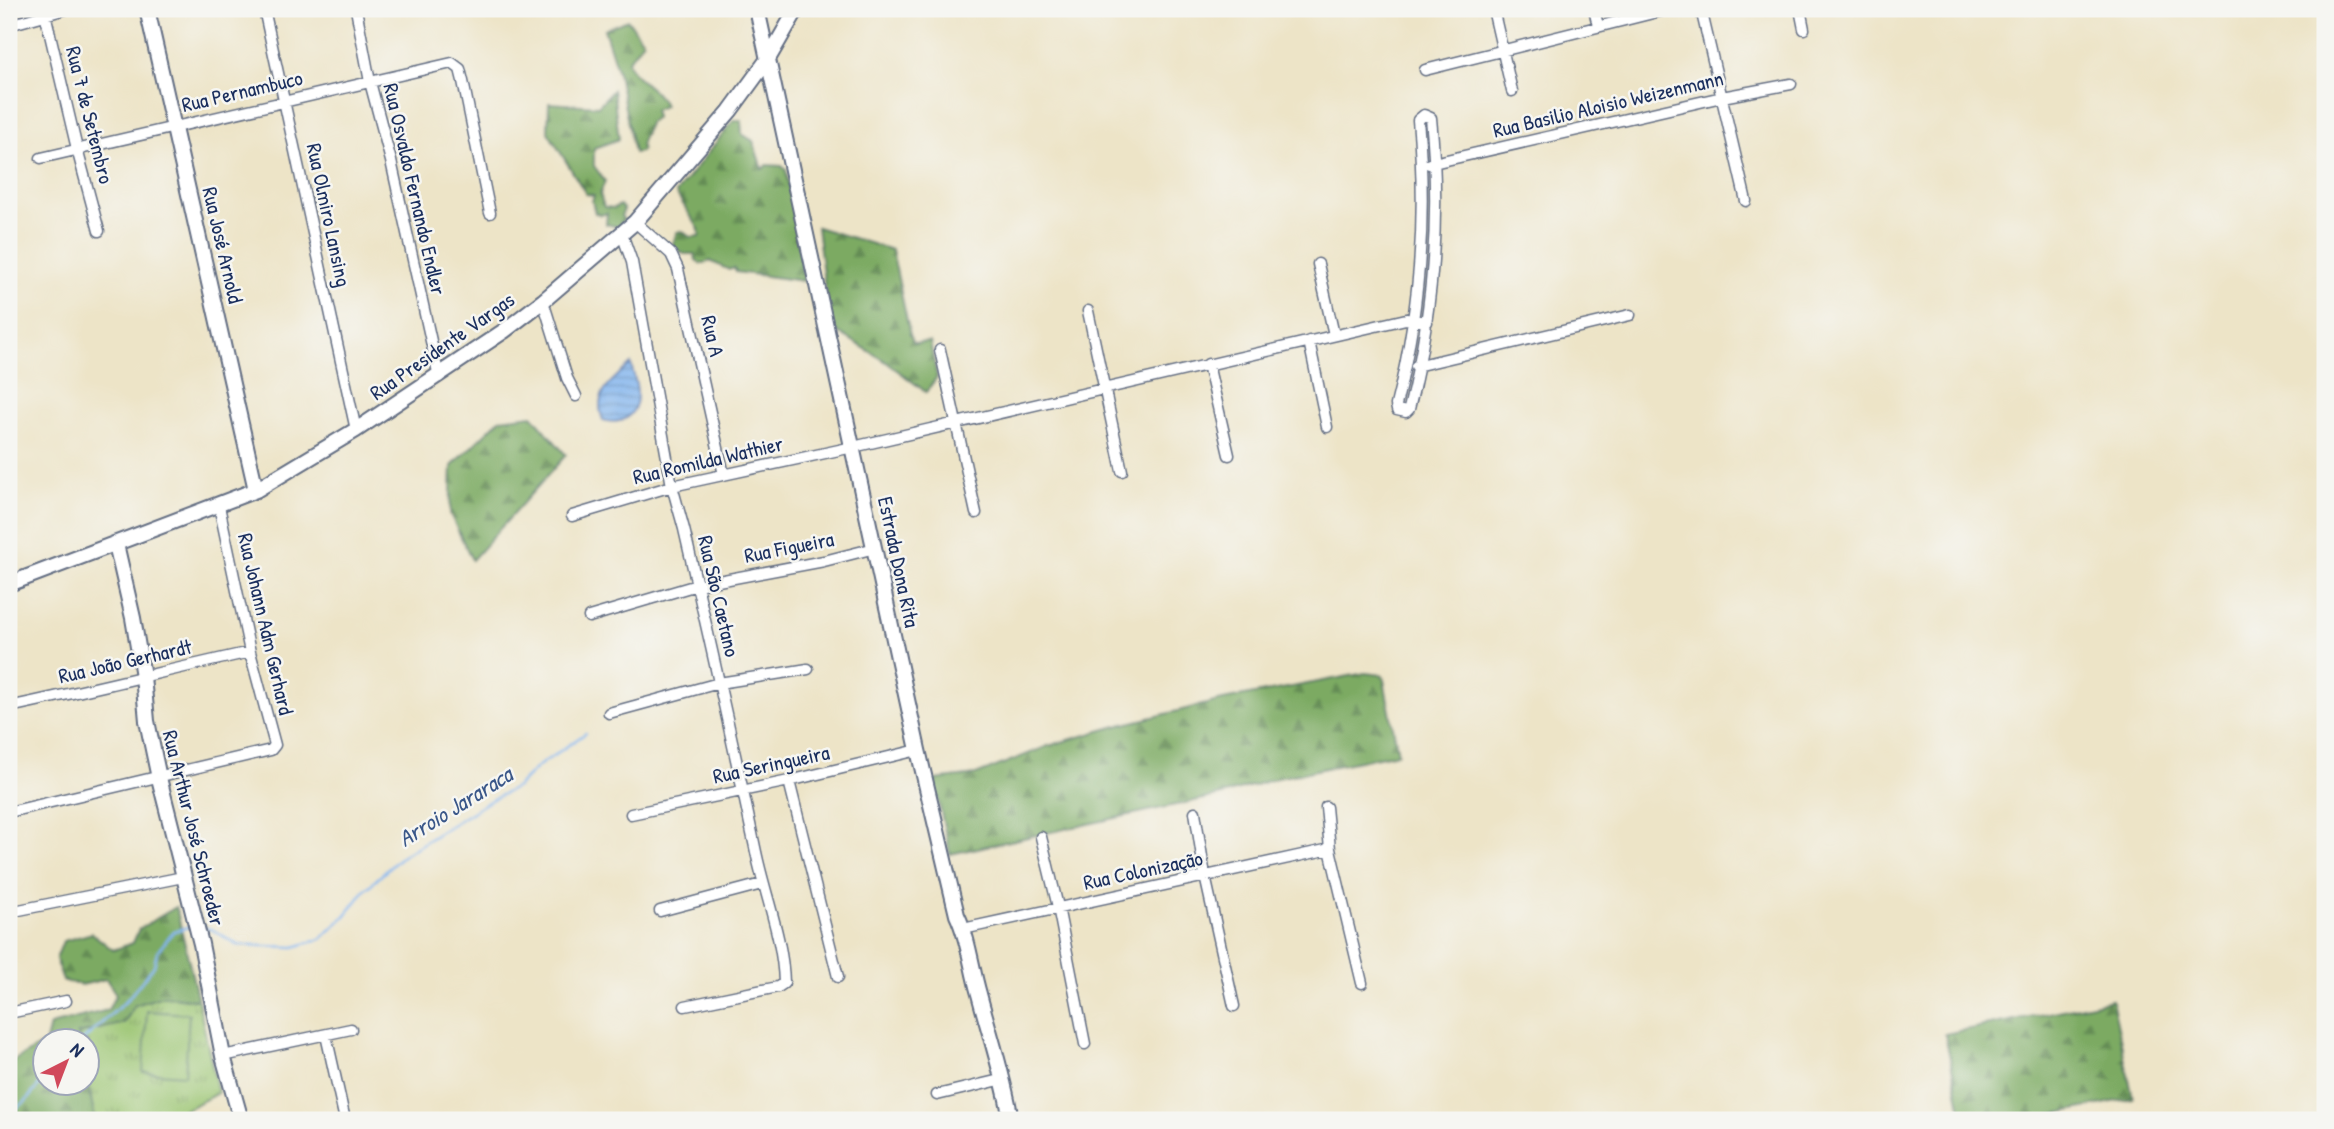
<svg xmlns="http://www.w3.org/2000/svg" width="2334" height="1129" viewBox="0 0 2334 1129" font-family="'Patrick Hand',sans-serif">
<style>
.grass{fill:url(#grass-tufts);stroke:#5a7a67;stroke-width:2}
.forest{fill:url(#forest-firs);stroke:#4b6c60;stroke-width:2}
.pitch{fill:#9ac470;stroke:#5a7a67;stroke-width:2}
.water{fill:url(#water-rules);stroke:#4e72a6;stroke-width:2}
.lines{fill:none;stroke-linecap:round;stroke-linejoin:round}
.stream{stroke:#81b4ee;stroke-width:2.5}
.street-casing{stroke:#646e83;stroke-width:13}
.secondary-casing{stroke:#646e83;stroke-width:18}
.street{stroke:#fff;stroke-width:10}
.secondary{stroke:#fff;stroke-width:14}
.labels{text-anchor:middle;dominant-baseline:central;stroke-width:5;stroke-linejoin:round;paint-order:stroke}
.street-label{font-size:21px;fill:#1b2f5e;stroke:#f6f6f2}
.water-label{font-size:23px;font-style:italic;fill:#3a5789;stroke:#f6f6f2}
</style>
<defs>
<pattern id="grass-tufts" width="24" height="20" patternUnits="userSpaceOnUse" patternTransform="scale(1.75)"><rect width="24" height="20" fill="#9ac470"/><path d="M3 7l-1-3M5 7V3M7 7l1-3M15 17l-1-3M17 17v-4M19 17l1-3" fill="none" stroke="#7da05f"/></pattern>
<pattern id="forest-firs" width="22" height="20" patternUnits="userSpaceOnUse" patternTransform="scale(1.75)"><rect width="22" height="20" fill="#7baa62"/><path d="M5 1l3.5 6h-7zM16 11l3.5 6h-7z" fill="#648b54"/></pattern>
<pattern id="water-rules" width="6" height="5" patternUnits="userSpaceOnUse" patternTransform="scale(1.75)"><rect width="6" height="5" fill="#81b4ee"/><path d="M0 2.5h6" fill="none" stroke="#6993c4"/></pattern>
</defs>
<rect width="100%" height="100%" fill="#f6f6f2"/>
<filter id="ink" filterUnits="userSpaceOnUse"><feTurbulence type="fractalNoise" baseFrequency=".0143" numOctaves="2"/><feDisplacementMap in="SourceGraphic" scale="14" xChannelSelector="R" yChannelSelector="G"/><feConvolveMatrix kernelMatrix="1 2 1 2 8 2 1 2 1" color-interpolation-filters="sRGB"/></filter>
<filter id="wash" filterUnits="userSpaceOnUse"><feTurbulence type="fractalNoise" baseFrequency=".00686" numOctaves="4" result="noise"/><feDisplacementMap in="SourceGraphic" scale="28" xChannelSelector="R" yChannelSelector="G"/><feGaussianBlur stdDeviation="1.57" result="paint"/><feColorMatrix in="noise" values="0 0 0 0 0 0 0 0 0 0 0 0 0 0 0 0 0 1.4 0 .05"/><feComposite in="paint" operator="in"/></filter>
<g filter="url(#wash)">
<rect width="100%" height="100%" fill="#ede4c7"/>
<!-- grass -->
<path class="grass" d="M163,996L198,1000L218,1093L165,1120H95L88,1083V1042L80,1041L78,1034L124,1023L135,1005Z"/>
<!-- forest -->
<path class="forest" d="M628,20L643,41L628,61C633,81 658,87 664,106L654,110L656,117L649,123C648,128 641,138 641,143C641,146 642,149 641,152L634,153L618,73L604,29Z
M613,90L619,139L594,148V166L605,181L600,194L604,207L614,208L620,205L624,210L621,216L624,220L618,227L606,224L607,213L601,215L595,213L592,201L594,195L586,194L548,132L549,103L598,106Z
M734,120H741L742,134L753,141L762,169L767,165L782,166L786,170L804,281L736,272L734,268L729,270L710,261L701,264L696,260L695,254H684L672,246L677,232L682,231L690,237L700,236L699,229L676,193Z
M817,227L892,250L910,335L914,343L930,342L937,377L926,392L885,361L830,327Z
M532,415L566,455L472,560L450,514L452,466L500,419Z
M1365,673L1383,675L1398,753L1278,778L1222,795L950,854L934,780L976,775L1048,746L1120,725L1223,700Z
M176,907L198,1000L163,996L135,1005L124,1023L78,1034L80,1041H46L50,1025L108,1010L116,994L106,979L82,985L63,981L56,959L63,941L92,933L113,950L133,943L139,929Z
M2112,1000L2133,1098L2024,1120H1963L1945,1034Z
M45,1043L46,1084L88,1083L95,1120H9V1063Z"/>
<!-- pitch -->
<path class="pitch" d="M147,1011L189,1014L185,1075L143,1072Z"/>
<!-- water -->
<path class="water" d="M631,364C633,374 637,383 637,393C638,414 623,426 603,420C592,393 613,380 631,364Z"/>
<g class="lines">
<!-- stream -->
<path class="stream" d="M202,928L211,929L238,945L294,947L321,939L346,915L365,890L401,857L491,800L517,787L537,767L586,733
M81,1042L126,1001L154,966L157,952L174,931L192,926
M9,1113L25,1102L46,1077"/>
</g>
</g>
<g filter="url(#ink)">
<g class="lines">
<defs>
<path id="street" d="M44,9L77,149L99,231
M264,9L356,430
M356,9L370,82L391,161L439,377
M1493,9L1512,91
M1594,9L1598,26
M1701,9L1746,201
M1800,9L1804,29
M9,25L66,9
M1425,70L1669,9
M1424,115L1431,118C1441,217 1433,313 1409,409L1406,412L1397,410L1396,405C1420,311 1427,217 1418,120Z
M41,158L452,63L460,69L463,81L490,213
M1429,164L1722,97L1791,84
M635,222L671,254L678,269L724,475
M622,234L632,262L672,486L684,529C709,636 733,744 756,852C765,895 783,939 784,983L778,987L685,1006
M1318,264L1334,335
M543,301L567,378L576,396
M1088,311L1122,471
M1309,341L1327,427
M940,350L976,513
M1208,364L1229,455
M1416,366L1630,315
M572,516L672,486L853,447L1406,319L1427,322
M589,617L697,585L824,561L875,548
M9,707C90,690 169,670 250,652
M609,713L719,683L808,669
M789,781L838,977
M1326,807L1330,849L1362,983
M9,812L271,750L275,745L250,652L219,506
M1195,812L1205,876L1234,1006
M631,814L789,781L918,750
M1041,837L1058,907L1085,1044
M660,911L762,884
M9,912L183,877
M963,929L1330,849
M9,1013L66,1001
M326,1035L345,1120
M223,1056L351,1029
M937,1095L1004,1079"/>
<path id="secondary" d="M147,9L256,490
M757,9L918,750L957,915C969,940 971,967 979,994C990,1036 1004,1077 1011,1120
M116,544L133,618L143,676L147,721L159,778L201,944L223,1056L241,1120
M9,584L256,490L356,430L504,331L543,301L635,222L730,111L768,59L797,9"/>
</defs>
<!-- street casing -->
<use href="#street" class="street-casing"/>
<!-- secondary casing -->
<use href="#secondary" class="secondary-casing"/>
<!-- street -->
<use href="#street" class="street"/>
<!-- secondary -->
<use href="#secondary" class="secondary"/>
</g>
</g>
<g class="labels">
<!-- street labels -->
<g class="street-label">
<text transform="translate(242 91) rotate(-13)">Rua Pernambuco</text>
<text transform="translate(1608 104) rotate(-13)">Rua Basilio Aloisio Weizenmann</text>
<text transform="translate(90 115) rotate(76)">Rua 7 de Setembro</text>
<text transform="translate(415 189) rotate(77)">Rua Osvaldo Fernando Endler</text>
<text transform="translate(329 215) rotate(78)">Rua Olmiro Lansing</text>
<text transform="translate(223 245) rotate(77)">Rua José Arnold</text>
<text transform="translate(713 336) rotate(77)">Rua A</text>
<text transform="translate(442 346) rotate(-35)">Rua Presidente Vargas</text>
<text transform="translate(708 460) rotate(-13)">Rua Romilda Wathier</text>
<text transform="translate(789 547) rotate(-11)">Rua Figueira</text>
<text transform="translate(899 562) rotate(78)">Estrada Dona Rita</text>
<text transform="translate(719 596) rotate(77)">Rua São Caetano</text>
<text transform="translate(266 624) rotate(77)">Rua Johann Adm Gerhard</text>
<text transform="translate(125 661) rotate(-13)">Rua João Gerhardt</text>
<text transform="translate(771 764) rotate(-12)">Rua Seringueira</text>
<text transform="translate(194 828) rotate(76)">Rua Arthur José Schroeder</text>
<text transform="translate(1143 870) rotate(-12)">Rua Colonização</text>
</g>
<!-- water labels -->
<g class="water-label">
<text transform="translate(455 806) rotate(-32)">Arroio Jararaca</text>
</g>
</g>
<!-- margin -->
<rect width="2334" height="1129" fill="none" stroke="#f6f6f2" stroke-width="35"/>
<!-- north arrow -->
<g transform="translate(66 1062) rotate(42)"><circle r="33" fill="#f6f6f2" stroke="#9ea6b7" stroke-width="2"/>
<path d="M0-5L12 26L0 18L-12 26Z" fill="#d1495b"/>
<text y="-10" font-size="19" font-weight="bold" text-anchor="middle" fill="#1b2f5e">N</text>
</g>
</svg>
